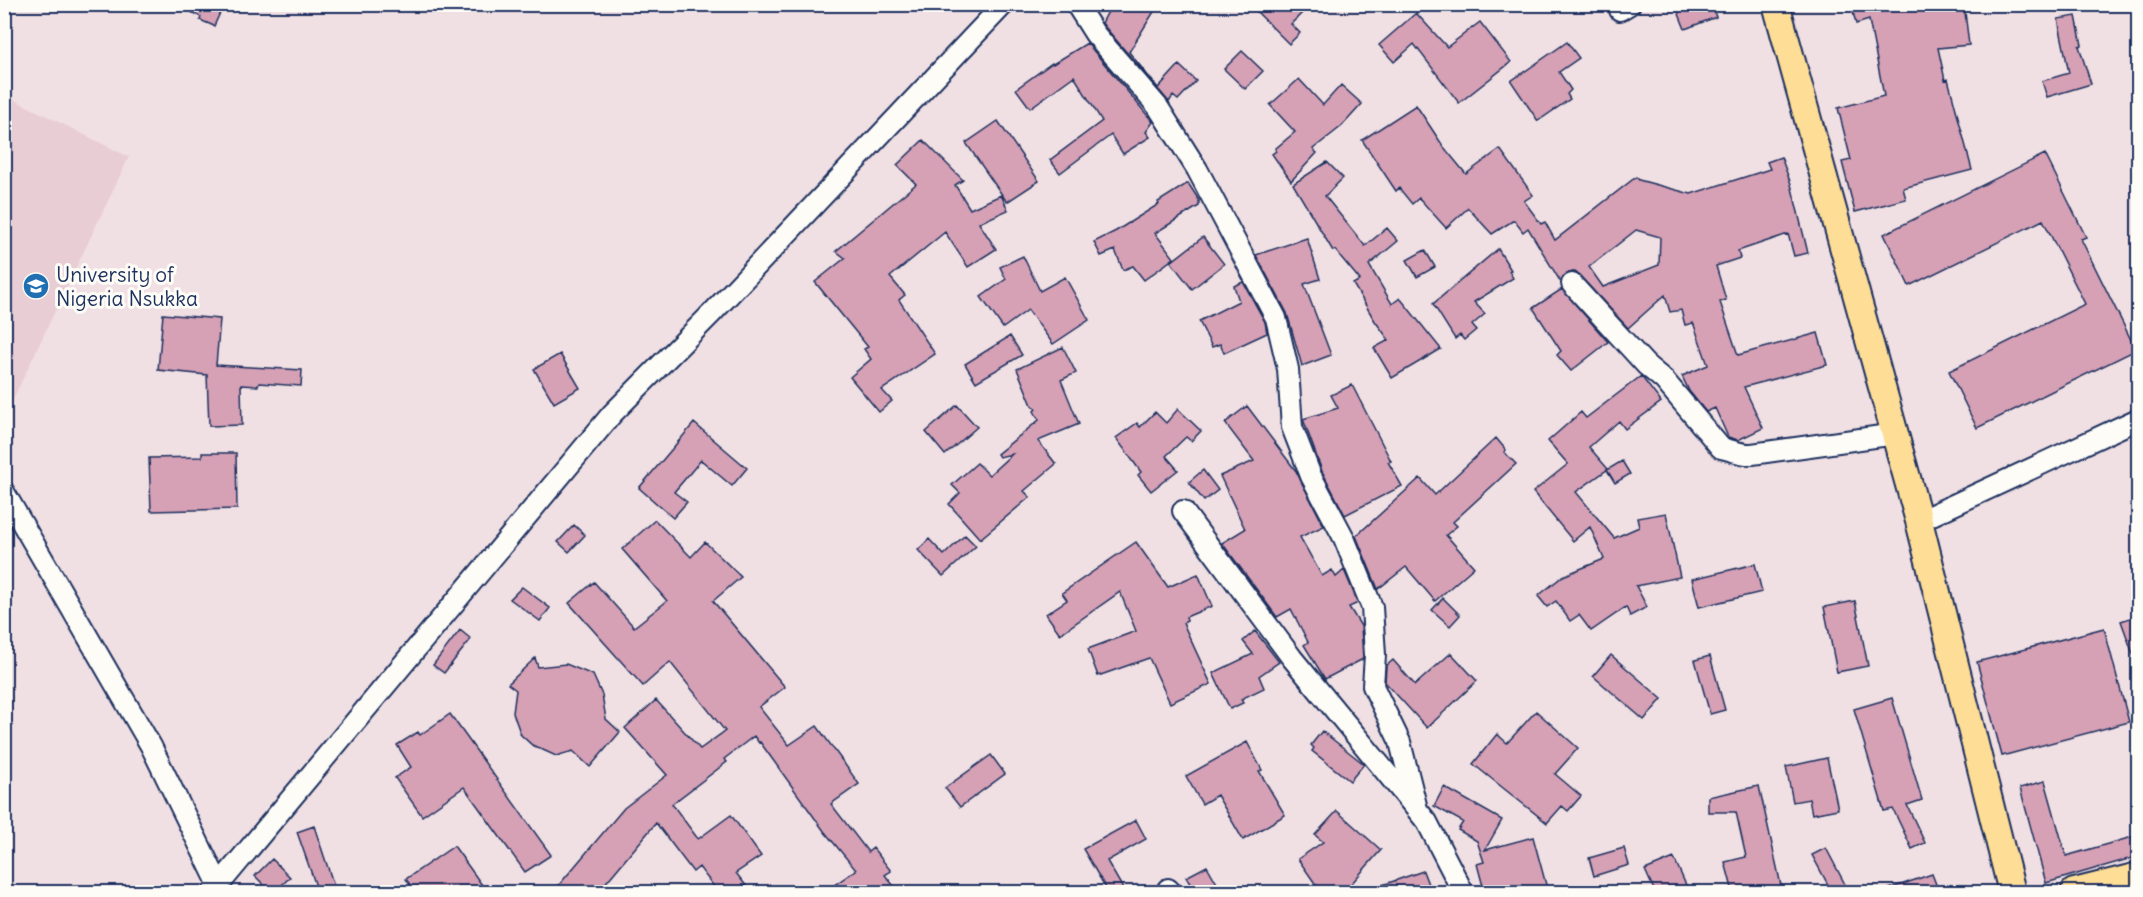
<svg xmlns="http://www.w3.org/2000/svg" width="2143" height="897" viewBox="0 0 2143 897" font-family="Delius,sans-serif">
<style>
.built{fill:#e9cdd5}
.building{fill:#d6a0b5;stroke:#1b2f5e;stroke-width:1.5;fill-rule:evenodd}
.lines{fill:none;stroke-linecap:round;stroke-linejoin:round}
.minor-casing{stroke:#1b2f5e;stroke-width:24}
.major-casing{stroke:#1b2f5e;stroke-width:30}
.minor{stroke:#fdfcf7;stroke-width:20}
.major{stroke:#fedd96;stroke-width:26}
.labels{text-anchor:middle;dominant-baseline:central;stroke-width:6;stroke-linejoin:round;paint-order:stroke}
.poi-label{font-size:21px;fill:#1b2f5e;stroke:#fdfcf7;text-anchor:start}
</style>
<rect width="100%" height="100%" fill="#f1e0e3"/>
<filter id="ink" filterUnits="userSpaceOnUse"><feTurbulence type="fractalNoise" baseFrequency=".0167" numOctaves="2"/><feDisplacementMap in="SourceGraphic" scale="12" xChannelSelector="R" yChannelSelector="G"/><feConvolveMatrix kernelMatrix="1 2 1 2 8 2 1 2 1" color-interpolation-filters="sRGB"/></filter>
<g filter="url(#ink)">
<!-- built -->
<path class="built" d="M5,95L129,157L5,416Z"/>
<!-- building -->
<path class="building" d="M176,4H224L214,26L200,20L201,17Z
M1112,4H1145L1155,10L1129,52L1158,88L1179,65L1196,81L1178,100L1173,96L1169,102L1105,27L1102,23Z
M1249,4H1311L1291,24L1300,33L1289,44Z
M1675,4H1711L1716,17L1685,29Z
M1851,4H1964L1969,45L1938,48L1945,80L1948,79L1972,170L1903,188L1906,199L1855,212L1842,162L1851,160L1838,108L1884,96L1869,20L1856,24Z
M1416,13L1447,47L1480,22L1511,62L1459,103L1414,44L1394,62L1379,45Z
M2076,16L2082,45L2079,46L2091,84L2047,97L2042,81L2069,73L2058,19Z
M1567,42L1579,58L1559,72L1571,90L1567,94L1570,99L1538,121L1511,81Z
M1087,43L1153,122L1146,132L1150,137L1123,154L1111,135L1060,173L1050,160L1102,121L1074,76L1030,108L1016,89L1052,63L1053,64Z
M1242,51L1263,71L1245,89L1224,69Z
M1299,79L1323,105L1341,85L1362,104L1342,126L1313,149L1317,153L1291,181L1272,154L1276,151L1275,149L1295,132L1270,105Z
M1416,105L1443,146L1466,174L1500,149L1533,195L1524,201L1541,224L1545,222L1555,240L1636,177L1639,180L1691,194L1770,169L1767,162L1781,157L1791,184L1808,253L1794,256L1788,234L1738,251L1740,258L1716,266L1726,300L1720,302L1738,355L1818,333L1827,365L1744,387L1763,428L1738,440L1728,437L1715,408L1706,412L1689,391L1682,376L1708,365L1694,325L1693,323L1685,325L1681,310L1670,312L1665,295L1628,328L1580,276L1575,272H1569L1564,276L1560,281L1528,228L1523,232L1514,220L1492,234L1468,208L1446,228L1419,198L1412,204L1399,188L1396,191L1362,140ZM1636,230L1660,237L1659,265L1603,287L1589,267Z
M998,121L1039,181L1007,202L966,143Z
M923,140L963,180L955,185L970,209L1001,195L1008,210L979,223L996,249L968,267L945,232L890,277L905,295L899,300L935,354L882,390L892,401L879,412L850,377L871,359L864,349L868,347L815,282L845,258L836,251L916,184L897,165Z
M2045,154L2086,237L2081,239L2136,350L1977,428L1949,371L2085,304L2043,220L1909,286L1884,234Z
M1327,162L1343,178L1325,196L1365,246L1387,228L1398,241L1369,265L1392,304L1400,298L1441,349L1392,378L1374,348L1389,340L1375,321L1353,284L1360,280L1335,250L1333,251L1293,184Z
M1188,183L1199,200V206L1155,233L1174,258L1144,280L1133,266L1123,270L1115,250L1101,256L1094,242L1116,231L1159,204L1158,202Z
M1203,237L1224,264L1192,289L1171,262Z
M1307,238L1320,279L1304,284L1331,355L1302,366L1287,313L1256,255Z
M1498,249L1511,270L1509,271L1513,278L1474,302L1485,314L1472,325L1476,330L1464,340L1460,335L1455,339L1433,304Z
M1425,250L1435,267L1417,277L1407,260Z
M1023,256L1040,291L1065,277L1089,320L1053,344L1028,310L1003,328L981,297L1006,279L1000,267Z
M1243,282L1265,322L1267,333L1224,353L1220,344L1212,347L1199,321L1239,301L1234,286Z
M1562,289L1608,342L1571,371L1557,355L1561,351L1533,308Z
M163,314L220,319L216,365L302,370L301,386L259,383L258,386L241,385L242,425L209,426L207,375L158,370Z
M1010,336L1022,355L976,382L965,364Z
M1063,347L1076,373L1061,380L1079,424L1038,441L1056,464L1024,491L1030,497L980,539L949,504L960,493L952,485L977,463L989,475L1012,454L999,457L997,454L1039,420L1034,411L1036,409L1032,405L1017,369Z
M560,354L580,388L554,403L534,369Z
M1641,376L1661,402L1625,429L1619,421L1589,447L1608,469L1576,492L1614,538L1639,527L1637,518L1666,513L1680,577L1636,586L1647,607L1630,616L1626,607L1591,631L1579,615L1570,621L1556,601L1547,607L1538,596L1563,576L1604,559L1590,527L1573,541L1533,492L1568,464L1548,441L1581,412L1586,418Z
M1352,385L1391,461L1388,462L1402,486L1345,515L1322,471L1303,419L1338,408L1331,395Z
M957,405L977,427L945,455L926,432Z
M1247,406L1296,471L1324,526L1300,537L1322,576L1332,570L1336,577L1344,570L1358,603L1349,607L1361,626L1363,659L1325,679L1304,645L1308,642L1291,609L1277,617L1222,543L1245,529L1220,476L1254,461L1225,423Z
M1178,409L1201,431L1191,441L1186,437L1166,456L1178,470L1151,491L1138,475L1141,472L1116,438L1137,423L1140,427L1155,412L1166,423Z
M694,423L747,468L732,486L701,460L674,492L687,502L673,518L639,488Z
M1496,438L1506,450L1504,452L1516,464L1453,522L1457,526L1446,535L1474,567L1435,601L1406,567L1378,589L1356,536L1420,478L1435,495Z
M202,453H236L237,509L151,511L149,458L202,457Z
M1622,461L1630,474L1615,483L1607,470Z
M1203,470L1218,490L1204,501L1189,482Z
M655,520L691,557L705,542L741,577L713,601L785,687L759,707L789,745L817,726L859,784L831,804L868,852L873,848L891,871L885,875L894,886L886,892H824L856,870L824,831L760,742L759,743L754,736L724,759L727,762L672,804L698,839L731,815L761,856L736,873L751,892H718L699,867L693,872L656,823L598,892H553L624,808L667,775L625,728L656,700L700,749L725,731L670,662L643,686L569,603L594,582L634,627L667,601L622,549Z
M574,525L585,535L569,552L558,542Z
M965,535L976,546L943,576L918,550L929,539L944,555Z
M1136,542L1168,587L1198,574L1212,606L1186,617L1187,621L1183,623L1211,684L1170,703L1149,658L1098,676L1088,649L1136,631L1120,592L1060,634L1046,614L1067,600L1062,593Z
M1755,564L1762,592L1699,607L1692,579Z
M522,587L550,608L540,621L510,599Z
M1443,598L1460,615L1450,626L1432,610Z
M1855,601L1868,666L1837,672L1824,607Z
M2139,615V665H2137L2121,621Z
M2104,628L2129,722L2002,756L1977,662Z
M460,630L471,639L444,673L433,665Z
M1255,631L1279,662L1259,676L1264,688L1241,699L1243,703L1230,709L1213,673L1253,654L1243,641Z
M1451,653L1477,681L1427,728L1385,682L1386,666L1393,660L1415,685Z
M1611,655L1662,699L1644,720L1593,676Z
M1710,656L1725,710L1710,714L1695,660Z
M535,658L538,667L566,664L593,675L602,695L606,719L620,732L590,767L573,751L556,756L532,745L521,735L513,713L516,690L508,684Z
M1892,698L1922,800L1907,805L1925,843L1912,849L1893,809L1884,811L1854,709Z
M1536,711L1578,748L1555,774L1581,796L1568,811L1562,806L1547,823L1473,764L1497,734L1507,743Z
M450,714L551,855L525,872L464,787L422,816L395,778L411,767L397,745L418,732L420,735Z
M1322,731L1364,764L1350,781L1312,751L1314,748L1311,745Z
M1247,742L1262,770L1259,771L1285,815L1243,840L1217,795L1202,804L1186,776Z
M991,755L1005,774L960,807L945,788Z
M1827,758L1838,809L1812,814L1809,799L1793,802L1786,767Z
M2045,781L2066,856L2139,835V856L2046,883L2020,788Z
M1759,786L1782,890L1769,892H1733L1725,862L1746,857L1736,812H1708V797Z
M1444,787L1502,820L1485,850L1533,837L1548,892H1533L1532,888L1516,892H1492L1491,888L1484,890L1477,864L1484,862L1477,841L1458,830L1463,822L1434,806Z
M1337,811L1381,850L1344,892H1321L1298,859L1323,842L1315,835Z
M1136,820L1146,839L1107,861L1125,892H1108L1083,849Z
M314,826L336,892H318L297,832Z
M454,846L487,892H415L406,879Z
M1624,848L1629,865L1594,876L1589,858Z
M1826,848L1849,892H1832L1812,855Z
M1674,858L1689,892H1655L1645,870Z
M272,859L290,877L275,892H271L255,876Z
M1207,866L1222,892H1195L1186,877Z
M1423,871L1431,892H1369L1368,890Z
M1932,874L1939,892H1886V890Z"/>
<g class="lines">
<defs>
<path id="minor" d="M1076,4L1095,34L1158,107L1197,169L1276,318L1288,369L1292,427L1311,476L1344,538L1372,607L1375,655L1373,686L1400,742L1417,809
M1620,10L1630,4
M1572,284L1646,365L1664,380L1721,448C1732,450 1741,455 1752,454L1896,434
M4,492L151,746L219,885
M1183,511L1292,658L1427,822L1463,892
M1919,521L2138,419
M1168,889L1171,892
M213,892L612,414L713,312L1004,4"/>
<path id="major" d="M1776,4L1919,521L2012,892
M2074,892L2138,876"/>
</defs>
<!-- minor casing -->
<use href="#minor" class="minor-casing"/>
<!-- major casing -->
<use href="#major" class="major-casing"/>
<!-- minor -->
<use href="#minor" class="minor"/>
<!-- major -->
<use href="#major" class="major"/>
</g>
</g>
<!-- icons -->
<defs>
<symbol id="university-disc" viewBox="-11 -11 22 22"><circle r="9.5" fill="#1f6fb2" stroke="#fdfcf7"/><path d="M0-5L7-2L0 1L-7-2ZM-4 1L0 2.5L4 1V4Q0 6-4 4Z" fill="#fff"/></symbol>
</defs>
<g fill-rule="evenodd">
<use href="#university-disc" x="21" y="271" width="30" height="30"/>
</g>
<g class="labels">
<!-- poi labels -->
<g class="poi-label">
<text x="56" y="274">University of<tspan x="56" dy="24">Nigeria Nsukka</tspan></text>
</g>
</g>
<!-- margin -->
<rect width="2143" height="897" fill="none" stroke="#fdfcf7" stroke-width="24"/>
<rect x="12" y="12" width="2119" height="873" fill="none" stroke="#1b2f5e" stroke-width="2" filter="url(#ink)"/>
</svg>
